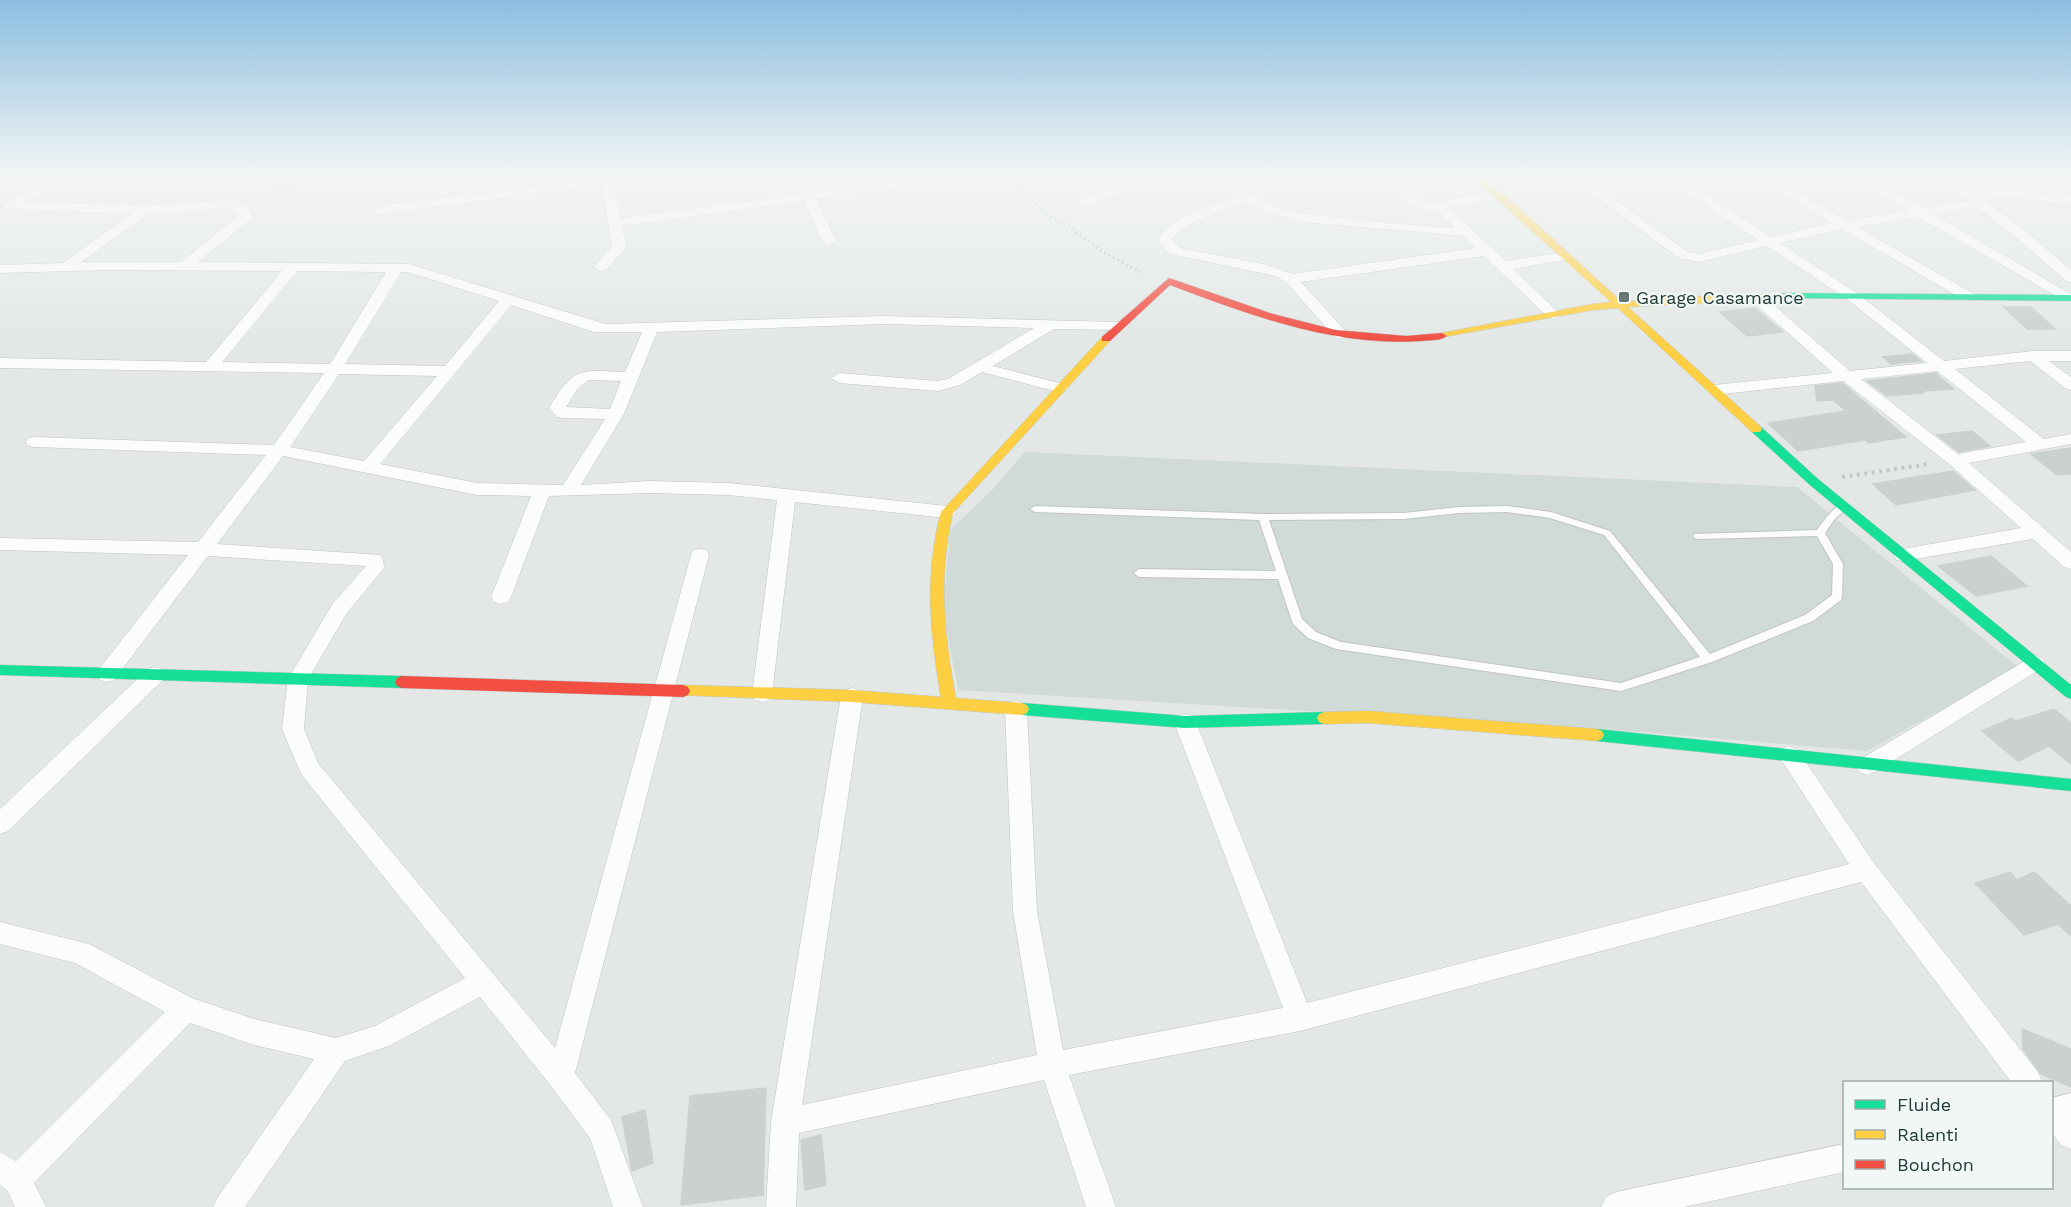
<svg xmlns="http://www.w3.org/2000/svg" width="2071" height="1207" viewBox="0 0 2071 1207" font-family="'Work Sans',sans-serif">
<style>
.built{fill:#d0dad6}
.building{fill:#cbd1cf;stroke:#cbd1cf;stroke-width:1.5}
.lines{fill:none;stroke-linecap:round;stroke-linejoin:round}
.lane-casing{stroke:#c0c5c3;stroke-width:2}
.street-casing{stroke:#c0c5c3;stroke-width:1}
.fast-casing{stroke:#bec6c3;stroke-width:1}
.slow-casing{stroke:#bec6c3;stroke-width:1}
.jam-casing{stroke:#bec6c3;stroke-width:1}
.path-far1{stroke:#c0c8c6;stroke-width:3;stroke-dasharray:2 3;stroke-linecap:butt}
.path{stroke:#c0c8c6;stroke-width:4;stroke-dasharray:3 4.5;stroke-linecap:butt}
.lane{fill:#fbfcfb;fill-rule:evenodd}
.street{fill:#fbfcfb;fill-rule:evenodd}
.fast{fill:#16e098;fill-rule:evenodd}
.slow{fill:#ffcf43;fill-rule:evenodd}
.jam{fill:#f24e42;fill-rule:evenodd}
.poi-dot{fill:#657873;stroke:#f0f7f4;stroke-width:2}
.labels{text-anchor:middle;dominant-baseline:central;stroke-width:4.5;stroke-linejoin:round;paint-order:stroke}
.far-poi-label{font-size:18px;fill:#213b35;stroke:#f0f7f4;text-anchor:start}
</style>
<rect width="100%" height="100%" fill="#e3e8e6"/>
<!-- built -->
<path class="built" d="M1025,452L1797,487L2018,667L1867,751L1605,729L958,690L943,611L950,530L993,489Z"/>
<!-- building -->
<path class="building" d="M2004,307H2031L2055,329H2027Z
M1755,308L1783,332L1747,336L1720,312Z
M1912,354L1921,361L1891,364L1883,357Z
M1935,373L1954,389L1923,391L1914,383L1924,393L1887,396L1867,381Z
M1842,383L1906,437L1868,443L1866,440L1798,451L1768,423L1846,411L1833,400L1817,401L1815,386Z
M1972,431L1990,446L1959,452L1937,435Z
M2071,448V474L2057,475L2031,454Z
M1953,471L1975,490L1896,505L1873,484Z
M1991,556L2027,586L1976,596L1938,566Z
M2054,709L2071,723V764L2049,746L2018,761L1982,731L2012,718L2016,721Z
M2010,872L2017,880L2034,872L2071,906V936L2058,924L2024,935L1975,883Z
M2022,1029L2071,1049V1087L2041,1074L2023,1049Z
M766,1088L763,1195L681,1205L690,1096Z
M645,1110L653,1163L632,1171L622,1117Z
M821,1135L826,1185L805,1190L801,1140Z"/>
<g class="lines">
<defs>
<path id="lane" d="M1844,503L1849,506L1834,520L1825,533L1843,564L1842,597L1841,600L1813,621L1712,662L1621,691L1336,649L1308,638L1293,624L1278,579L1139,577L1134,573L1139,569L1276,571L1259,520L1035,512L1030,509L1035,506L1263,514L1404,513L1459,507L1507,506L1551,512L1610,531L1710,654L1805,615L1832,595L1833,564L1817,536L1698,539L1694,538L1693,536L1694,534L1817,530C1825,519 1832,508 1844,503ZM1507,512L1550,518L1604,535L1700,657L1621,683L1341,642L1316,632L1302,619L1269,520L1404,519L1459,513Z"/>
<path id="street" d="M56,174H71L25,202L145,206L234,200L249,208L253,216L251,219L198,262L409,264L606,324L884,316L1118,322L1125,326L1118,330L1054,329L993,366L1067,385L1069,388L1061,393L982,372L960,385L938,391L839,383L831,378L839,373L938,381L948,379L1034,328L884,324L657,332L624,414L581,485L650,481L729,483L947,506L953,508L956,512L953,516L947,518L795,502L772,694L769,700L762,702L755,700L752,694L777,500L729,495L650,493L549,496L511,597L508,602L501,604L494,602L491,597L531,496L477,495L283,456L217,544L381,555L385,567L347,613L308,679L304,729L318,763L555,1048L691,555L693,550L700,549L707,550L709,555L575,1073L611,1120L643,1207H613L590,1138L551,1086L480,997L389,1046L345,1061L245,1207H213L218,1197L314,1059L254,1045L190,1023L34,1183L46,1207H15L7,1190L0,1185V1152L16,1161L165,1012L75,963L0,944V922L89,944L192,998L254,1019L336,1038L375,1026L465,978L301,774L282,729L288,679L333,603L366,566L208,556L114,680L107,682L100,680L97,674L100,668L188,555L0,550V538L198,542L266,455L34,447L28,446L26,442L28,438L34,437L274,445L324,373L0,368V358L206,362L282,271L103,270L0,273V265L63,263L132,213L8,210L1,206ZM231,208L239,215L181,262H81L148,214ZM297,271L386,272L330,364L222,362ZM401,272H408L499,301L445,366L345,364ZM511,305L594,332H642L625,372C579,370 574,366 549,408L557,417L563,418L605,419L563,485L477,483L380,464ZM339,374L437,376L364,461L290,447ZM588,380L621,381L610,409L566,407L578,388Z
M636,174H673L667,178L614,184L621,218L800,194L791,174H803L812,192L948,174H980L974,178L816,199L836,241L829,245L822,241L803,201L622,226L626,247L606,270L601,271L594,267L612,246L602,185L378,214L371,210L378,206Z
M1154,174H1172L1170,177L1089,205H1079L1078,202L1079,199Z
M1191,174H1207L1253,196L1261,174H1273L1264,202C1289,215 1317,215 1345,218C1381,222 1418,226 1455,228L1437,210L1427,212L1412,207L1370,174H1384L1428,204L1499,190L1504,191L1505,194L1504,197L1449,208L1506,261L1565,252L1570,253L1572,256L1570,259L1513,269L1561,315L1554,319L1549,318L1484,256L1301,282L1348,334L1340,339L1335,337L1286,282L1275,276L1170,254L1158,241C1170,215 1210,207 1235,197ZM1246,202L1270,214L1304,222L1464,236L1476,248L1293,274L1264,264L1180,248L1172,240C1180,223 1227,210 1246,202Z
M1504,174H1532L1526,178L1482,185L1476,181L1478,178Z
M1565,174H1579L1688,252L1699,254L1758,240L1659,174H1673L1771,237L1832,223L1750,174H1765L1846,220L1908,211L1846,174H1861L1923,208L1969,201L1931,174H1945L1963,185L2071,196V204L1976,194L2028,233L2071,270V282L2066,281L2018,239L1977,207L1933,214L2071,294V301L2067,302L1918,217L1857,227L1974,294L1976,297L1974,300H1964L1842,229L1780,243L1857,293L1944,361L2033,351H2071V361H2049L2071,377V390L2065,388L2030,361L1955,369L2044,439L2071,434V444L1969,463L2071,552V569L2064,567L2033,539L1903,561L1896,560L1894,555L1896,550L1903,549L2021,528L1949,464L1843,381L1713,395L1705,390L1713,385L1833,373L1752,301L1750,298L1757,294L1762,295L1850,371L1927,363L1847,299L1767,246L1699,262L1679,258ZM1937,371L2026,442L1958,454L1861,379Z
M2035,655L2042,658L2045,663L2042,668L1875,772L1867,775L1859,772L1856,766L1859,760Z
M155,667L162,669L165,675L162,681L8,831L0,834V809L148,669Z
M852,688L859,690L863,696L802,1105L1037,1055L1013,911L1005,709L1008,703L1016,701L1024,703L1027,709L1037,911L1063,1050L1283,1008L1174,722L1177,716L1185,714L1193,716L1196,722L1307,1003L1849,864L1778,755L1781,749L1789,746L1797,749L1874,863L2038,1072L2042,1082H2011L1861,882L1300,1031L1069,1075L1116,1207H1086L1044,1080L799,1133L796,1207H766L771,1122L841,696L845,690Z
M2071,1093V1149L2061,1145L2052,1134V1098Z
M1844,1144V1172L1684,1207H1601L1606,1197L1616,1192Z"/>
<path id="fast" d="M1784,293L2071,295V301L1780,298V294Z
M1756,425L1760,426L1818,479L2071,685V699L2066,697L1810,485L1752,432L1750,429L1752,426Z
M0,665L402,676L407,678L409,682L407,686L402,688L0,675Z
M1022,703L1185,716L1324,712L1329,714L1331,718L1329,722L1324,724L1185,728L1022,715L1017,713L1015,709L1017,705Z
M1597,729L2071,779V791L1597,741L1592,739L1590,735L1592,731Z"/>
<path id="slow" d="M1469,174H1478L1506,196L1622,302L1677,297L1788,294V298L1784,299L1628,307L1760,426L1762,429L1760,432H1752L1618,308L1593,310L1438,338L1437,336L1442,333L1593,304L1611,302Z
M1106,336L1110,337V341L953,513C938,576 944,635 956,698L1022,703L1027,705L1029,709L1027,713L1022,715L852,702L678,695L676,691L678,687L683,685L852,690L941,697C930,632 924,577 941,512L1102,337Z
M1368,711L1597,729L1602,731L1604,735L1602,739L1597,741L1368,723L1324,724L1319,722L1317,718L1319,714L1324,712Z"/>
<path id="jam" d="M1169,278L1273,314L1336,330L1406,336L1442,333L1447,336C1441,341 1429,340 1421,341C1334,347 1250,315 1170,285L1110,341H1102V337Z
M402,676L683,685L688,687L690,691L688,695L683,697L402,688L397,686L395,682L397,678Z"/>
</defs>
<!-- lane casing -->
<use href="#lane" class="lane-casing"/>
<!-- street casing -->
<use href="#street" class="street-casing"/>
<!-- fast casing -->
<use href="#fast" class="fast-casing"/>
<!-- slow casing -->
<use href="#slow" class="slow-casing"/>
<!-- jam casing -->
<use href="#jam" class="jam-casing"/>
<!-- path-far1 -->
<path class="path-far1" d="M1008,174L1049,216L1068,226L1103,252L1140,272
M254,197L330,174"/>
<!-- path -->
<path class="path" d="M1842,477L1929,464"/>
<!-- lane -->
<use href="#lane" class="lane"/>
<!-- street -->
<use href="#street" class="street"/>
<!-- fast -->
<use href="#fast" class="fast"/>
<!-- slow -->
<use href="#slow" class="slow"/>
<!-- jam -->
<use href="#jam" class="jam"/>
</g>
<!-- sky -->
<linearGradient id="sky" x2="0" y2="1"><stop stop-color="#8cbee1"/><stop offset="0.51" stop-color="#f2f5f4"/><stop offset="1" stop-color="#f2f5f4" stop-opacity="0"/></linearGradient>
<rect width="2071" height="343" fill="url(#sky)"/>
<!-- markers -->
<rect class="poi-dot" x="1618" y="291" width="12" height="12" rx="3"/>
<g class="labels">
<!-- far-poi labels -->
<g class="far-poi-label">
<text x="1636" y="297">Garage Casamance</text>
</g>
</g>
<!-- legend -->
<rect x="1843" y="1081" width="210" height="108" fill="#f0f7f4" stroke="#9daca8" stroke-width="1.5"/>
<rect x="1855" y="1100" width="30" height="9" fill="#16e098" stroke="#9daca8" stroke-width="1.5"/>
<text x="1897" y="1111" font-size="18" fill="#213b35">Fluide</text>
<rect x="1855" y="1130" width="30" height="9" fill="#ffcf43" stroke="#9daca8" stroke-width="1.5"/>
<text x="1897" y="1141" font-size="18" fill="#213b35">Ralenti</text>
<rect x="1855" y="1160" width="30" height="9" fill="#f24e42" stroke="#9daca8" stroke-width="1.5"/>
<text x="1897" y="1171" font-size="18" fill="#213b35">Bouchon</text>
</svg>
